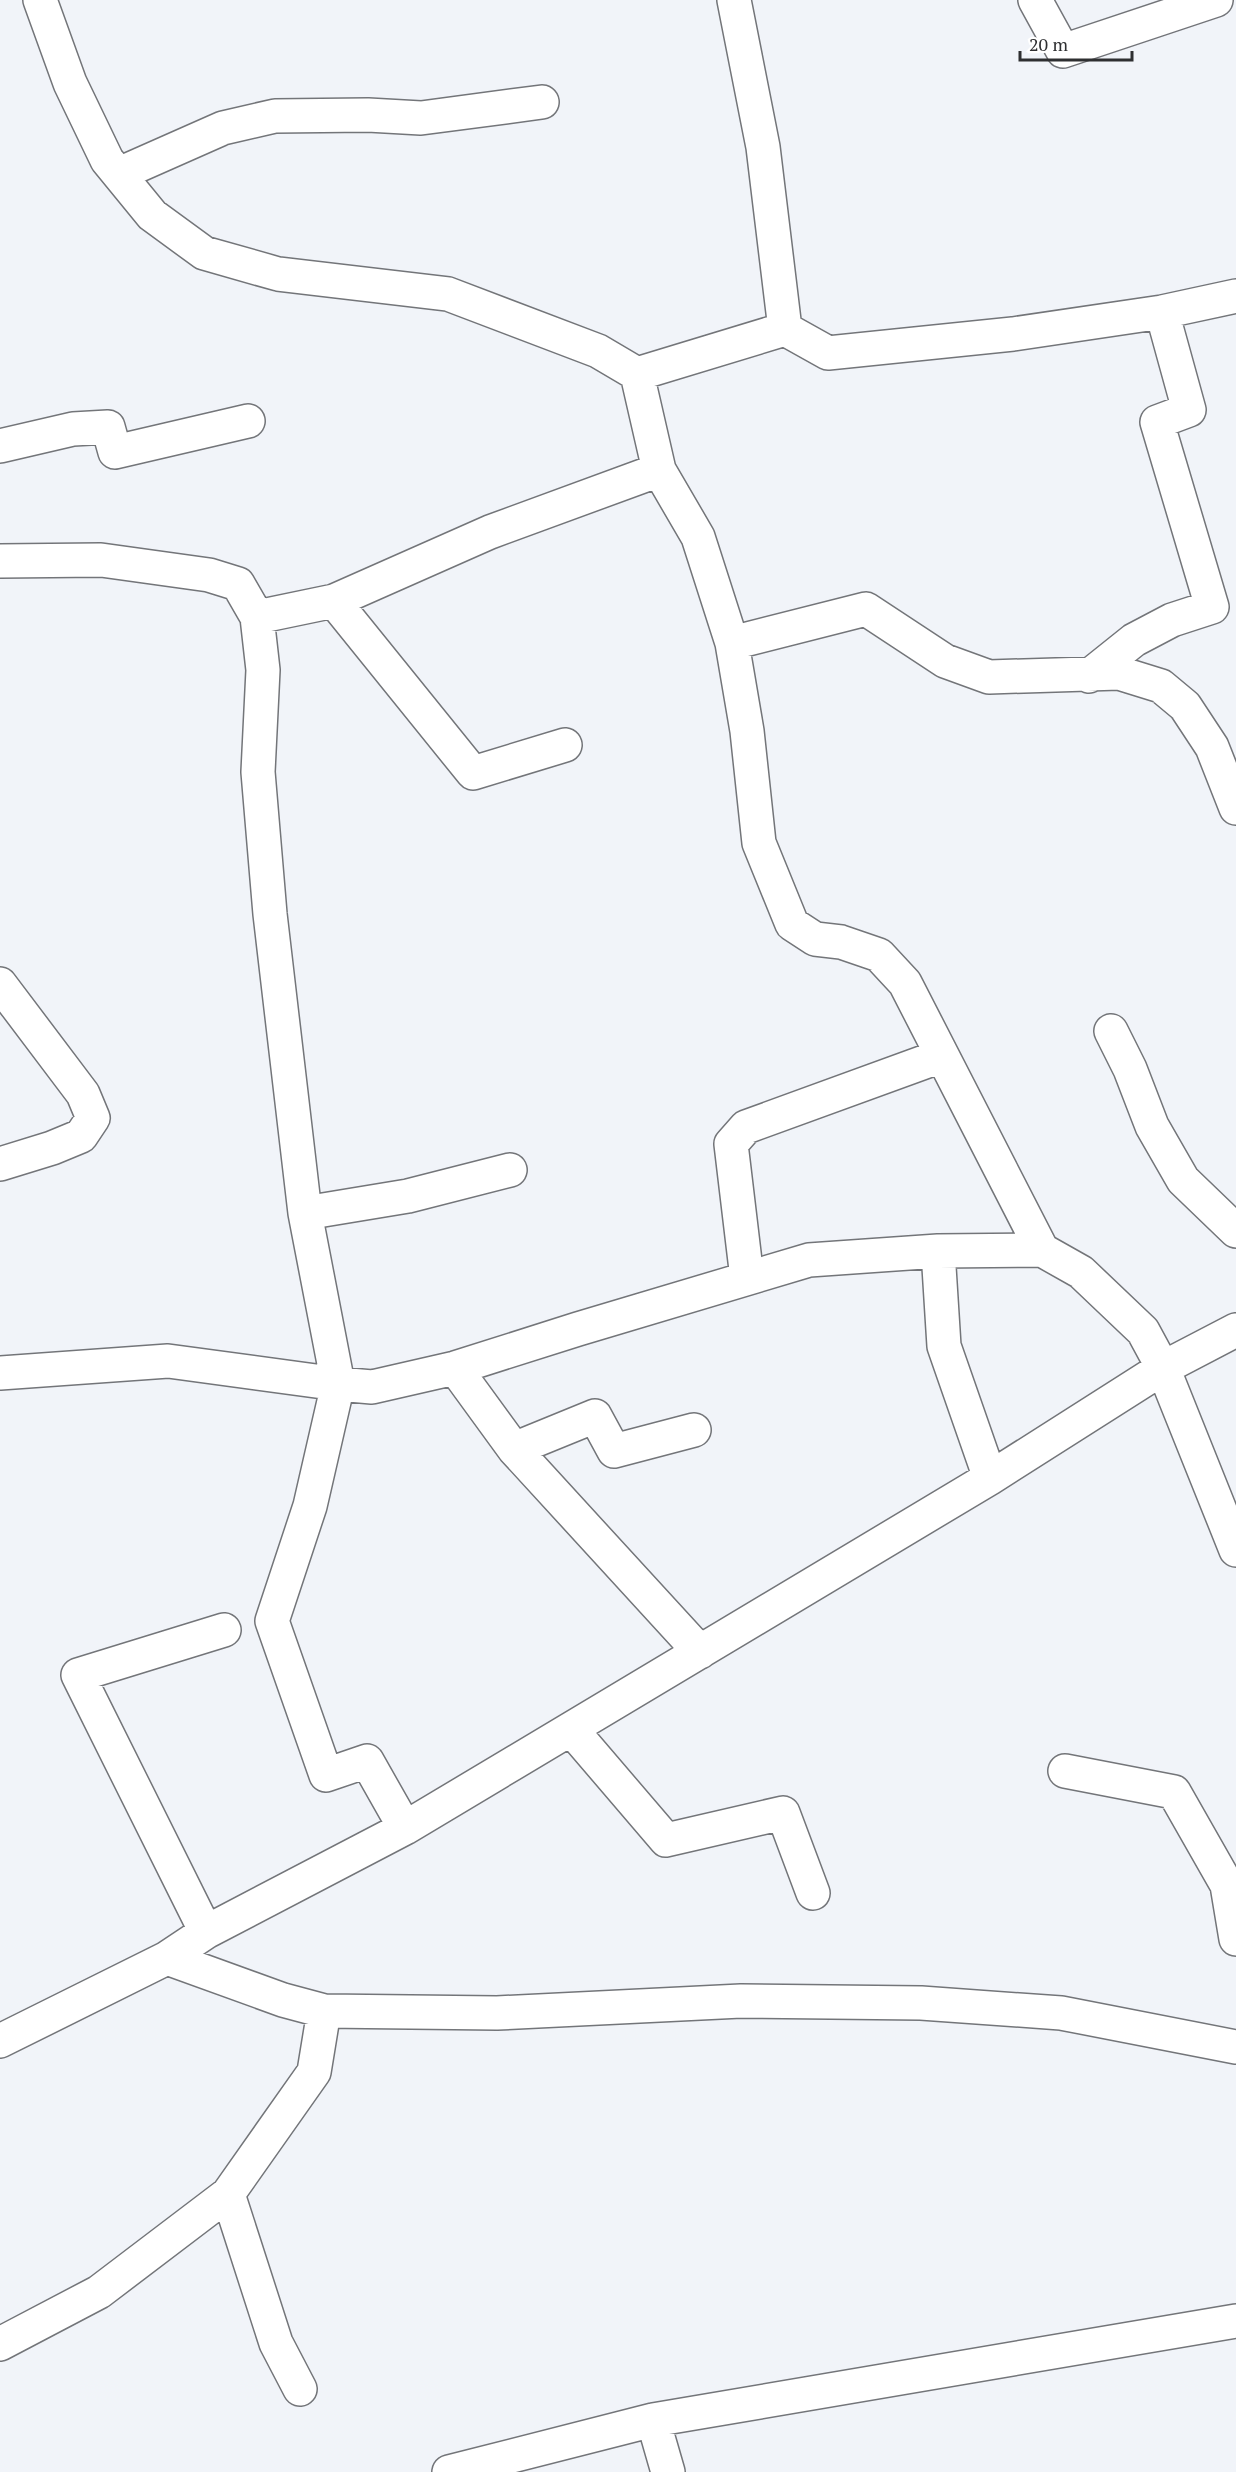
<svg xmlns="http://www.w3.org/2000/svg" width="1236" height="2472" viewBox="0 0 1236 2472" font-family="'PT Serif',serif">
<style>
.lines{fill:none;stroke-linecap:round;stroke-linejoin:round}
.minor-casing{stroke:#737579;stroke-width:36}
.minor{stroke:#fff;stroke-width:33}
</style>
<rect width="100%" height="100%" fill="#f1f4f9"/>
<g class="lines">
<defs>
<path id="minor" d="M40,0L70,83L107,160L152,215L204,253L278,274L448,294L598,351L637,374L659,470L698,537L732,643L747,731L759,843L792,924L815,939L841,942L879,955L905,983L1042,1250L1081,1272L1143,1331L1163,1368L1236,1550
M734,0L763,147L785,329
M1035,0L1063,51L1216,0
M119,174L223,128L275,116L368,115L421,118L542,102
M637,374L785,329L828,353L1013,334L1162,312L1236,296
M0,446L73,429L108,427L115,452L248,421
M0,561L101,560L209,575L238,584L257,617L263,670L258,772L270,914L305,1213L338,1384L310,1506L272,1621L326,1775L367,1761L405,1828
M334,601L473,773L565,745
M257,617L334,601L490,532L659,470
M732,643L866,609L945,661L989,677L1119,673L1161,686L1185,706L1212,747L1236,808
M1089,676L1134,640L1172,620L1212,607L1157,422L1189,410L1162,312
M0,984L83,1094L93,1118L81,1136L52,1148L0,1164
M1111,1031L1130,1069L1152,1126L1183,1180L1236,1231
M305,1213L408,1196L510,1170
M938,1251L944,1346L990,1478
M747,1278L731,1144L746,1127L941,1056
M455,1368L514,1449L595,1416L614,1451L694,1430
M0,1373L168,1361L338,1384L372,1387L455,1368L578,1329L809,1260L938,1251L1042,1250
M514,1449L700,1652
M571,1729L666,1840L783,1813L813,1893
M1065,1771L1174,1792L1227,1885L1236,1939
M206,1932L78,1675L224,1630
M167,1958L283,2000L324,2011L497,2013L741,2001L921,2003L1061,2013L1236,2047
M0,2041L167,1958L206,1932L405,1828L990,1478L1163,1368L1236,1330
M228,2194L276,2343L300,2389
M0,2344L99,2292L228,2194L314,2072L324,2011
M653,2420L668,2472
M449,2472L653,2420L1236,2321"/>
</defs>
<!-- minor casing -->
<use href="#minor" class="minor-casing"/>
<!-- minor -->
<use href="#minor" class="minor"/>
</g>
<!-- scale -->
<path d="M1020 51v9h112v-9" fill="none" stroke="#2e2f31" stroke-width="3"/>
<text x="1029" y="51" font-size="18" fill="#2e2f31" stroke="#ffffff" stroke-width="4.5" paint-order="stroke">20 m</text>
</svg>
